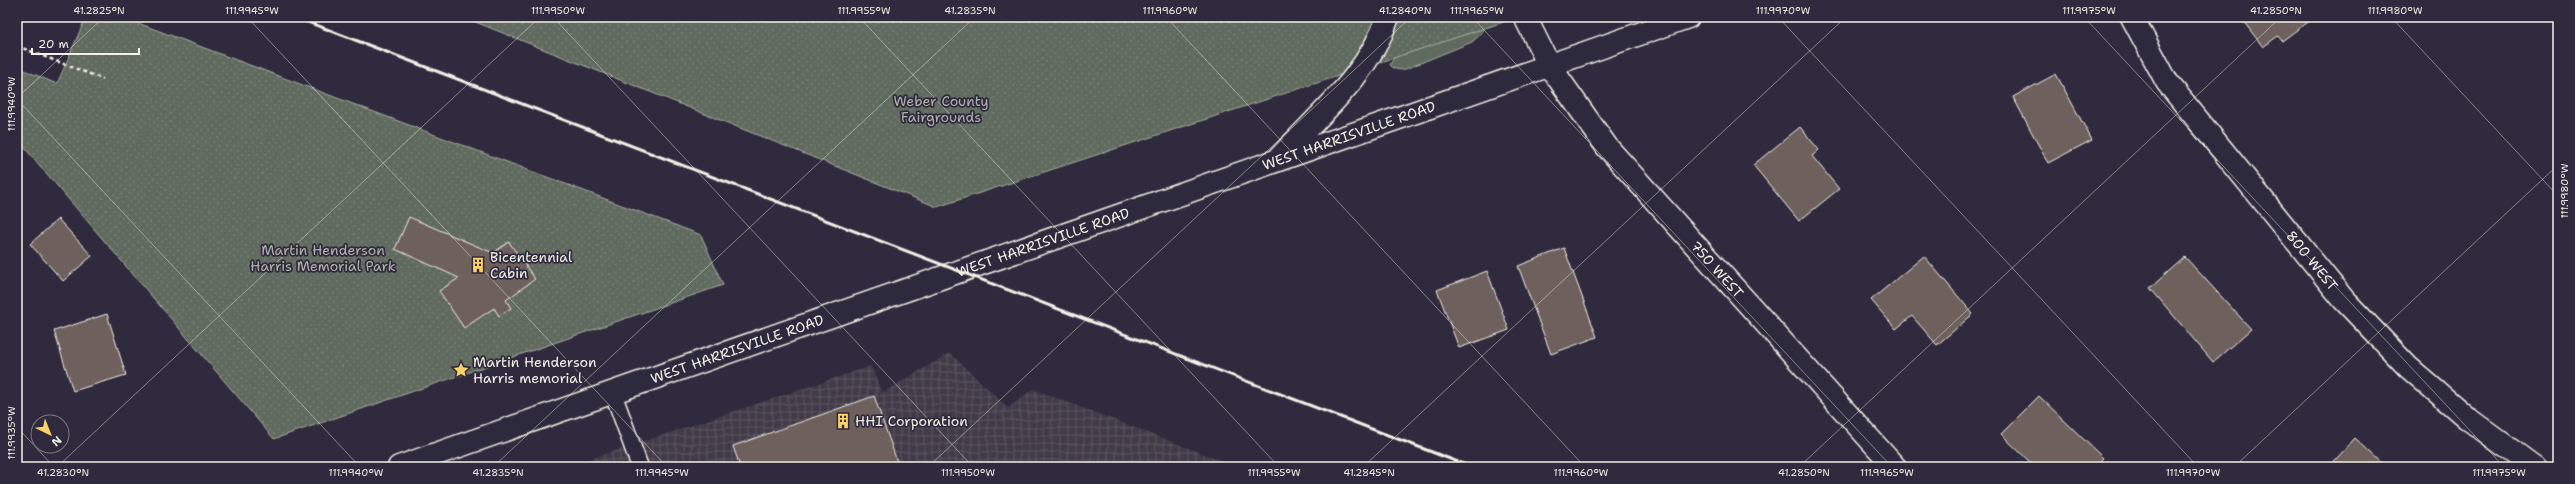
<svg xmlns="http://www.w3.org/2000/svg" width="2575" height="484" viewBox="0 0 2575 484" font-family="'Shantell Sans',sans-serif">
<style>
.industrial{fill:url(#industrial-grid)}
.grass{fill:#616a5e;stroke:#aaaea3}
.park{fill:url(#park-dots);stroke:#aaaea3}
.building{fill:#6e615d;stroke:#f4f1e8}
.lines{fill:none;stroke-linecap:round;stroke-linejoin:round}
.lane-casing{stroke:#f4f1e8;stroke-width:19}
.street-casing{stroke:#f4f1e8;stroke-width:25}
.secondary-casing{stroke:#f4f1e8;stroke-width:25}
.path{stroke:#f4f1e8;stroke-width:2.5;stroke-dasharray:4 3;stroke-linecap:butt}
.lane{stroke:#2f2a3d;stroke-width:16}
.street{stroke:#2f2a3d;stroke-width:22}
.secondary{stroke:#2f2a3d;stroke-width:22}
.rail{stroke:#f4f1e8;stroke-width:3}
.ticks{fill:none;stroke:#f4f1e8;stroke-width:1;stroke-opacity:0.45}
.labels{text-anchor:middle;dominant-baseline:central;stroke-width:3.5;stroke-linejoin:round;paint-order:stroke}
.park-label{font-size:14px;fill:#b2b4aa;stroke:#2f2a3d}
.street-label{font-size:14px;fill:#f4f1e8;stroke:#2f2a3d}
.poi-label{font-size:14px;fill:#f4f1e8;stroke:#2f2a3d;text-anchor:start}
.neatline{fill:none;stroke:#f4f1e8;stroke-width:1.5}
.ticks-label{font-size:10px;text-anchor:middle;fill:#f4f1e8}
</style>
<defs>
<pattern id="industrial-grid" width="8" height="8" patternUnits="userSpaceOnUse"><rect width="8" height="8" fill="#423a47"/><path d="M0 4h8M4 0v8" fill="none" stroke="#5e5762"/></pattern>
<pattern id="park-dots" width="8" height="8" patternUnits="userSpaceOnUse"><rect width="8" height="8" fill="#616a5e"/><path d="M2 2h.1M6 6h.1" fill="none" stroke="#788075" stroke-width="1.8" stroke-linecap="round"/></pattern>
</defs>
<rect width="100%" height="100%" fill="#2f2a3d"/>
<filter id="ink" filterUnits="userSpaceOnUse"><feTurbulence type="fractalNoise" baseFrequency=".025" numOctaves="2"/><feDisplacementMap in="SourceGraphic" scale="8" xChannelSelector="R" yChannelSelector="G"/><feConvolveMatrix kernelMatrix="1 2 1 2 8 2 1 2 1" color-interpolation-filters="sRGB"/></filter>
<g filter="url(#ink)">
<!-- industrial -->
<path class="industrial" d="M950,353L1008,408L1033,389L1238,467H566L871,366L882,393Z"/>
<!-- grass -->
<path class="grass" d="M1485,20L1482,33L1472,42L1403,70L1395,69L1390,65L1406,34Z"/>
<!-- park -->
<path class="park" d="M86,17H122L701,235L723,285L274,439L17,139V67L57,84Z
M463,17H1519L937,207Z"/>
<!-- building -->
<path class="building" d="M2240,17H2314L2282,41L2278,36L2263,47Z
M2056,74L2092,140L2048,163L2013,97Z
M1800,127L1819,150L1812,156L1839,189L1799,221L1753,165Z
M409,217L493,253L509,242L535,279L506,300L511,308L499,316L494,308L464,328L439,291L459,278L395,249Z
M58,219L92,256L63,281L30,244Z
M1564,248L1597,337L1551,354L1518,266Z
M1924,256L1973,314L1937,345L1912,316L1896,329L1871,300Z
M2185,257L2251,329L2213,362L2150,288Z
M1487,271L1509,330L1459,348L1437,290Z
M107,314L126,375L73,391L54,331Z
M874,396L899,467H740L733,446Z
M2039,396L2103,458L2094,467H2035L2001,434Z
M2355,438L2386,467H2329Z"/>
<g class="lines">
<defs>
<path id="lane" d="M613,393L640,467"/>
<g id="street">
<path d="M1525,17L1549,65"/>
<path id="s1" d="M2132,17L2167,82L2344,300L2408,367L2467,418L2534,467"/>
</g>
<g id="secondary">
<path id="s2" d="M1549,65L1607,147L1895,467"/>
<path d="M1280,157C1320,114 1369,74 1388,17"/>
<path id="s3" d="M399,467L1688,17"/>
</g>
</defs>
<!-- lane casing -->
<use href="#lane" class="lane-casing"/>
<!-- street casing -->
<use href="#street" class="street-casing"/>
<!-- secondary casing -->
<use href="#secondary" class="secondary-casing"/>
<!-- path -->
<path class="path" d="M17,46L103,79"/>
<!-- lane -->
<use href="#lane" class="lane"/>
<!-- street -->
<use href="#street" class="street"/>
<!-- secondary -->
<use href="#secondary" class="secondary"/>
<!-- rail -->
<path class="rail" d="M295,17L1471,467"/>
</g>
</g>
<!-- ticks -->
<path class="ticks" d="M247,17L667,467M553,17L973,467M859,17L1279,467M1166,17L1585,467M1472,17L1892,467M1778,17L2198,467M2084,17L2504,467M2391,17L2558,196M17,98L104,17M17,99L360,467M17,427L54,467M57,467L540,17M493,467L975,17M928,467L1411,17M1363,467L1846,17M1799,467L2281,17M2234,467L2558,165"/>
<!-- icons -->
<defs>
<symbol id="building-bare" viewBox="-9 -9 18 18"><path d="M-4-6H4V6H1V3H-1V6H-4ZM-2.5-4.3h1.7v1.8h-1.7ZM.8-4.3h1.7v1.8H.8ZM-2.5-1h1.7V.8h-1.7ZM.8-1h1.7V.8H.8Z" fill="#ffd166" stroke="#2f2a3d" stroke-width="2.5" paint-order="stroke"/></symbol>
<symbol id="sight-bare" viewBox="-9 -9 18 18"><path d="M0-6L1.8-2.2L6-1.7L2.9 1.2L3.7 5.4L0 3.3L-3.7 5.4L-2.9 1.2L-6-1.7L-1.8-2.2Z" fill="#ffd166" stroke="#2f2a3d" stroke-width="2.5" paint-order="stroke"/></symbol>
</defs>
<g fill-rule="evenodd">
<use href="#building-bare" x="467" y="254" width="22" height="22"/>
<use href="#sight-bare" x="450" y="359" width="22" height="22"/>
<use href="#building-bare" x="832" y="410" width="22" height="22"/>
</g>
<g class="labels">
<!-- park labels -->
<g class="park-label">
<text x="941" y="101">Weber County<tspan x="941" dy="16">Fairgrounds</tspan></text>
<text x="323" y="250">Martin Henderson<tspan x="323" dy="16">Harris Memorial Park</tspan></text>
</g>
<!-- street labels -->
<g class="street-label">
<text stroke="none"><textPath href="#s3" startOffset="1006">WEST HARRISVILLE ROAD</textPath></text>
<text stroke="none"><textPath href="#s3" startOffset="682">WEST HARRISVILLE ROAD</textPath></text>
<text stroke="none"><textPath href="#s1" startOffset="304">800 WEST</textPath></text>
<text stroke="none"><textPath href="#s2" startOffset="265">750 WEST</textPath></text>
<text stroke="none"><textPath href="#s3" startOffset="358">WEST HARRISVILLE ROAD</textPath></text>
</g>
<!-- poi labels -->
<g class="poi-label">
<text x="490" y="257">Bicentennial<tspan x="490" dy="16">Cabin</tspan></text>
<text x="473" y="362">Martin Henderson<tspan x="473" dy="16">Harris memorial</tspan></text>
<text x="855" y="421">HHI Corporation</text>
</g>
</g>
<!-- margin -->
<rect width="2575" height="484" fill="none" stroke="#2f2a3d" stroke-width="44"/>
<!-- north arrow -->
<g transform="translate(50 434) rotate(137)"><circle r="19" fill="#2f2a3d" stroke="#7e7a81"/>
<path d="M0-3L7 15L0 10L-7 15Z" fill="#ffd166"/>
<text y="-6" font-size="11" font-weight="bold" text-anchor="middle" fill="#f4f1e8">N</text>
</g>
<!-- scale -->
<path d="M32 48v6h107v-6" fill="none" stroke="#f4f1e8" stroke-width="2"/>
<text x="38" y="48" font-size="12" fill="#f4f1e8" stroke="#2f2a3d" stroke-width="3" paint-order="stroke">20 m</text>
<rect x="22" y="22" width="2531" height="440" class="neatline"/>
<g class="ticks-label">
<text x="99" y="14">41.2825°N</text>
<text x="252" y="14">111.9945°W</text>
<text x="558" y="14">111.9950°W</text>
<text x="864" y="14">111.9955°W</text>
<text x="970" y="14">41.2835°N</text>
<text x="1170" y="14">111.9960°W</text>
<text x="1405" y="14">41.2840°N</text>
<text x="1477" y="14">111.9965°W</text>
<text x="1783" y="14">111.9970°W</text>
<text x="2089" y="14">111.9975°W</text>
<text x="2276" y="14">41.2850°N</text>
<text x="2395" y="14">111.9980°W</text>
<text transform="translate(11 104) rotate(-90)" y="4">111.9940°W</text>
<text transform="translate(2564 191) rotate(-90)" y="4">111.9980°W</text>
<text transform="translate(11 433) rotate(-90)" y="4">111.9935°W</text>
<text x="63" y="476">41.2830°N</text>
<text x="356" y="476">111.9940°W</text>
<text x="498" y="476">41.2835°N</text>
<text x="662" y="476">111.9945°W</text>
<text x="968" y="476">111.9950°W</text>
<text x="1274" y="476">111.9955°W</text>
<text x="1369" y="476">41.2845°N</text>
<text x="1581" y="476">111.9960°W</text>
<text x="1804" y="476">41.2850°N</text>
<text x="1887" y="476">111.9965°W</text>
<text x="2193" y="476">111.9970°W</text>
<text x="2499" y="476">111.9975°W</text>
</g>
</svg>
